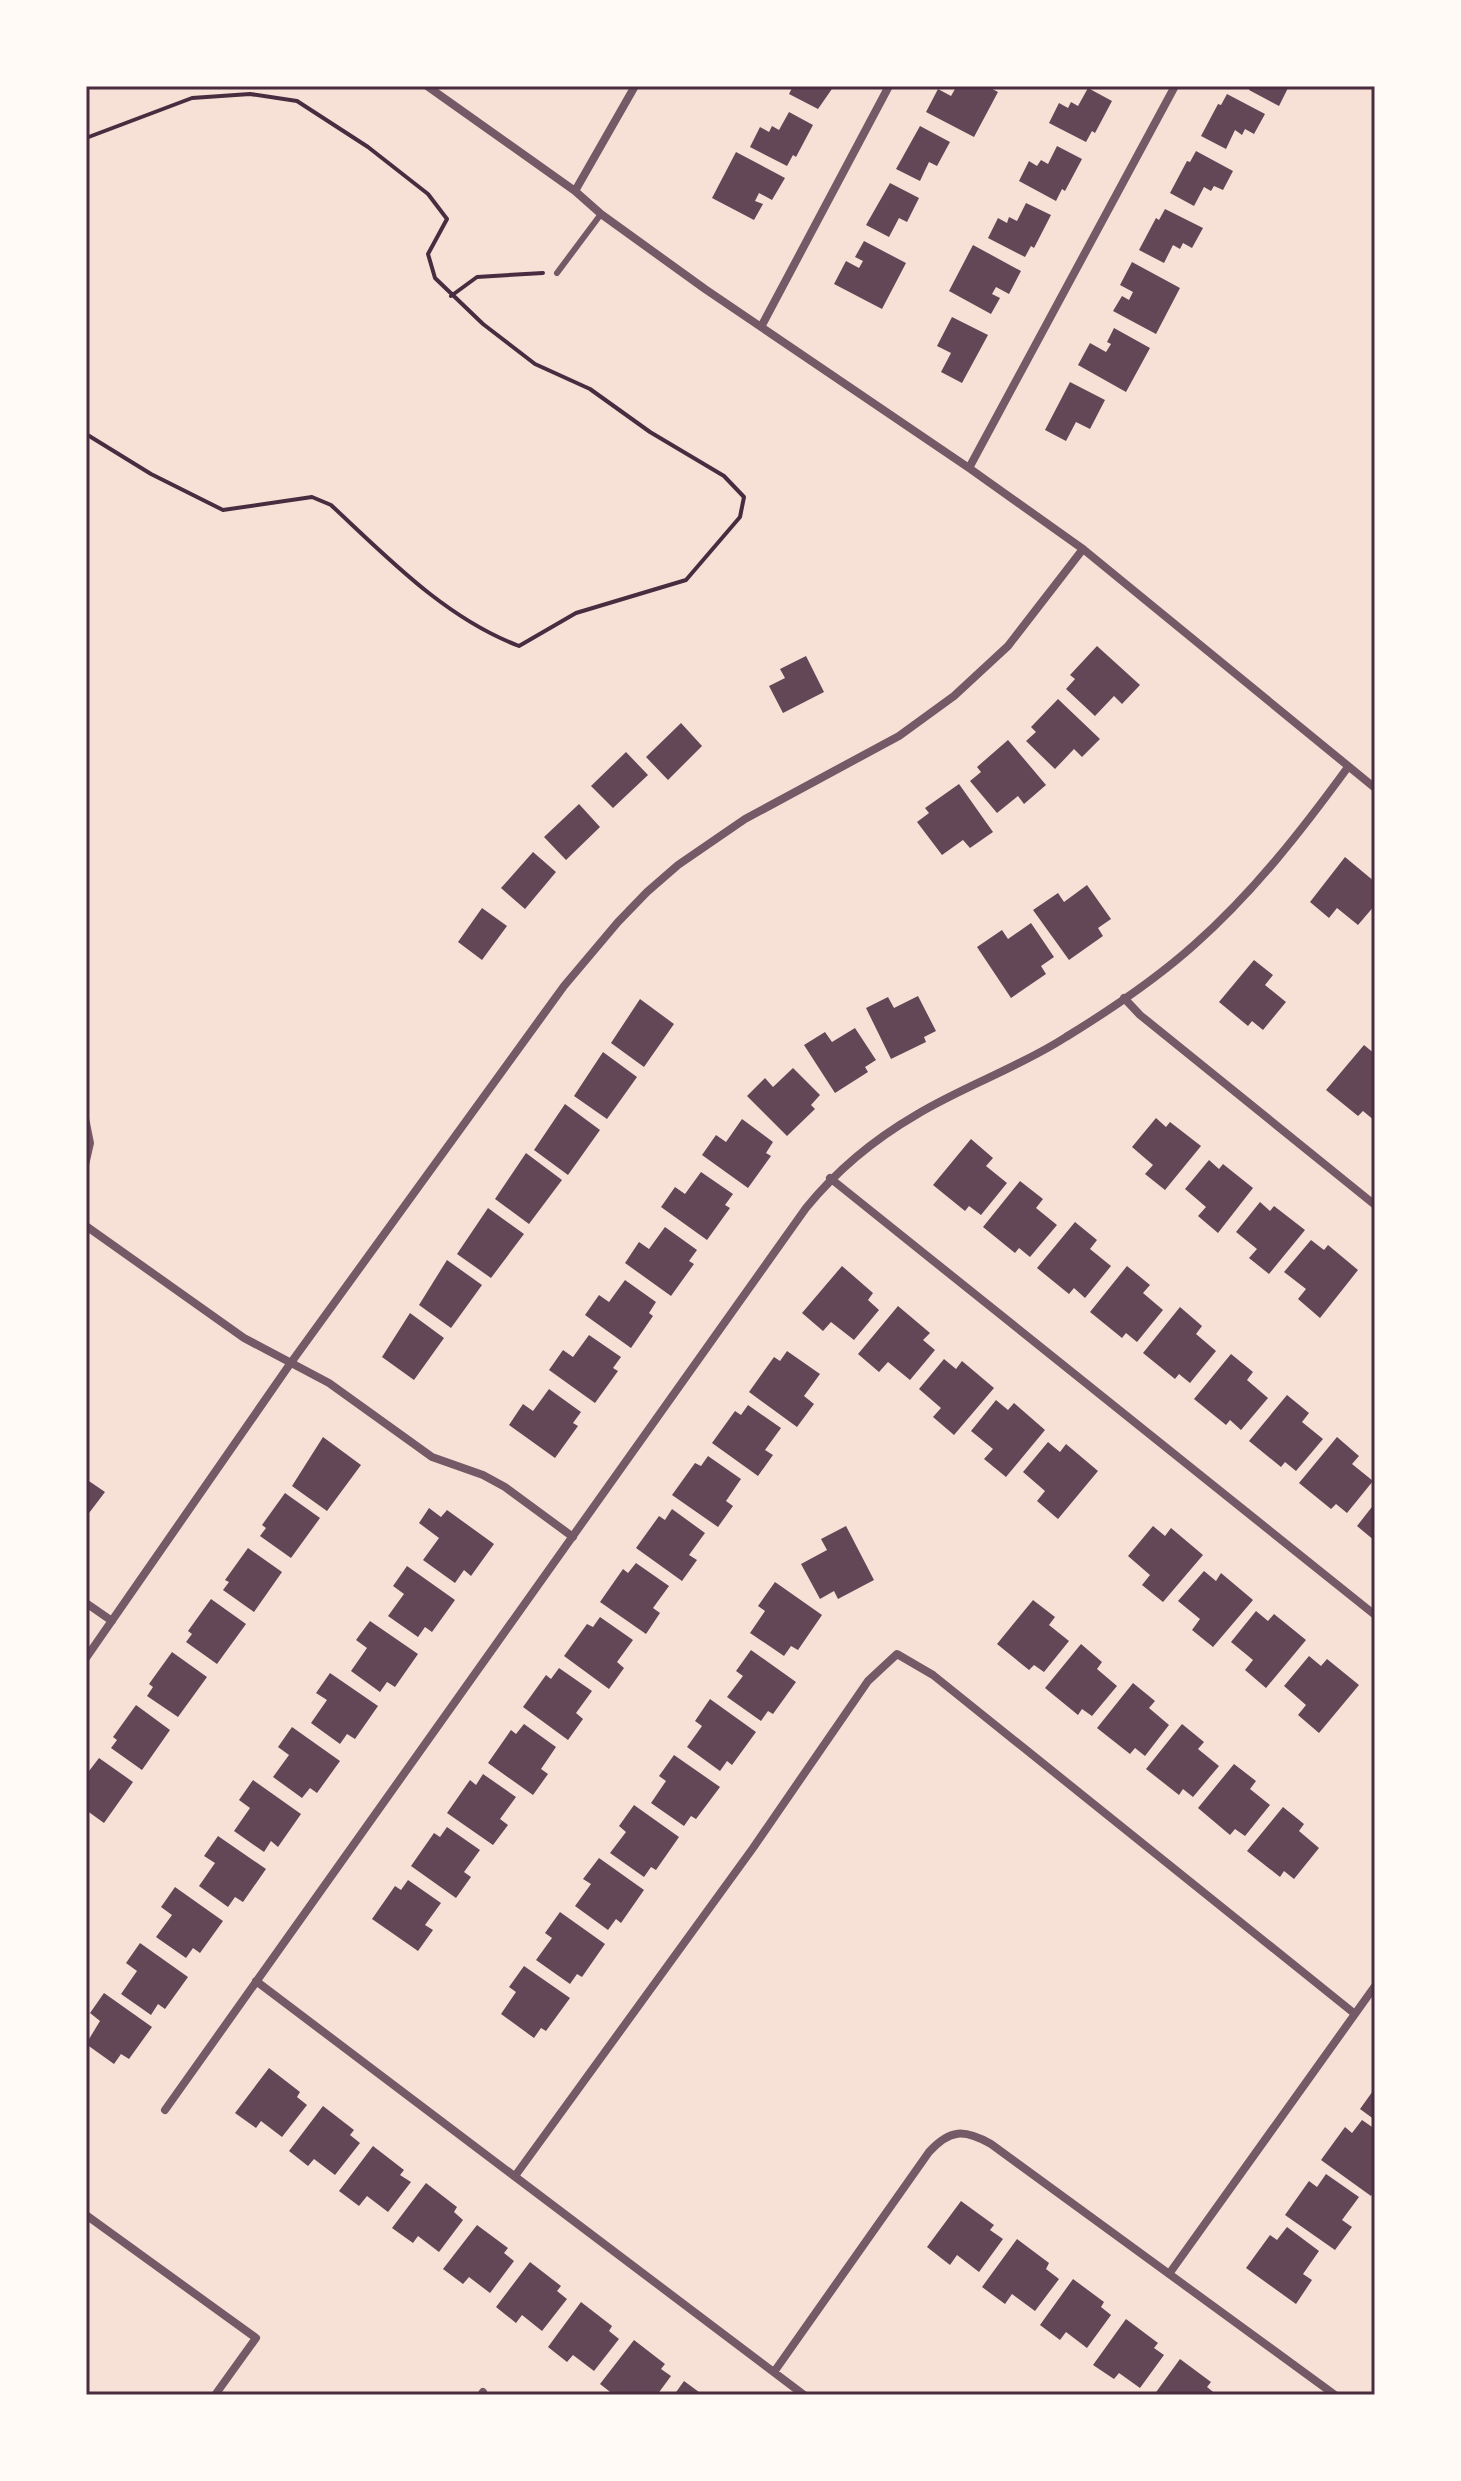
<svg xmlns="http://www.w3.org/2000/svg" width="1461" height="2481" viewBox="0 0 1461 2481" font-family="'Fira Sans',sans-serif">
<style>
.building{fill:#644757}
.lines{fill:none;stroke-linecap:round;stroke-linejoin:round}
.path{stroke:#4a2c40;stroke-width:4}
.service{stroke:#755966;stroke-width:6}
.minor{stroke:#755966;stroke-width:8}
.neatline{fill:none;stroke:#4a2c40;stroke-width:3}
</style>
<rect width="100%" height="100%" fill="#f7e1d7"/>
<!-- building -->
<path class="building" d="M793,86H834L818,109L789,94Z
M949,86H987L998,92L974,137L926,112L938,89L951,96L955,89Z
M1251,86H1289L1279,106L1249,90Z
M1088,88L1112,101L1095,133L1092,131L1086,142L1049,123L1059,103L1068,108L1071,102L1078,106Z
M1227,94L1265,114L1254,134L1245,129L1242,135L1235,130L1226,149L1201,136L1218,104L1221,105Z
M789,112L813,125L796,157L793,155L787,166L750,147L760,127L769,132L772,126L779,130Z
M920,126L950,142L937,166L929,162L920,181L896,169Z
M1057,146L1082,159L1065,191L1062,189L1056,201L1019,181L1029,161L1037,166L1041,160L1048,164Z
M1196,151L1233,171L1223,190L1214,186L1211,191L1204,187L1194,206L1170,193L1187,161L1190,162Z
M736,152L785,178L772,200L759,193L755,201L763,204L754,220L712,198Z
M890,183L919,198L907,222L899,218L889,237L866,225Z
M1026,203L1051,215L1034,248L1031,246L1025,257L988,238L998,218L1007,223L1009,217L1017,221Z
M1165,209L1203,228L1192,248L1183,243L1180,249L1173,245L1164,263L1139,250L1156,218L1159,220Z
M864,241L906,263L882,309L834,284L846,261L859,268L863,261L855,257Z
M973,245L1021,271L1009,294L996,287L992,294L1000,298L991,314L949,291Z
M1132,262L1180,288L1156,334L1113,311L1122,296L1129,300L1133,292L1120,285Z
M952,317L988,335L962,383L941,372L951,353L937,346Z
M1114,328L1150,348L1126,392L1078,365L1090,343L1106,352L1111,344L1107,342Z
M1070,382L1105,400L1090,429L1076,422L1066,441L1045,430Z
M1097,646L1140,685L1122,704L1114,696L1095,716L1066,689L1075,679L1070,675Z
M806,656L824,692L783,713L769,686L785,678L780,669Z
M1058,699L1100,739L1082,757L1074,749L1055,769L1026,741L1036,732L1031,727Z
M681,723L702,746L668,780L646,757Z
M1008,740L1046,785L1024,804L1018,796L997,813L970,781L981,772L977,767Z
M626,752L648,775L613,808L591,786Z
M959,784L993,832L970,848L963,840L942,855L917,822L929,813L925,808Z
M579,804L600,827L566,860L544,837Z
M533,852L556,872L525,909L501,888Z
M1345,857L1375,882L1372,888L1375,890V905L1358,925L1337,908L1329,918L1310,902Z
M1087,885L1111,919L1098,928L1103,936L1069,960L1033,910L1058,893L1064,902Z
M482,908L507,926L482,960L458,942Z
M1031,923L1054,957L1041,966L1046,974L1011,998L977,947L1002,930L1008,939Z
M1254,960L1273,975L1265,985L1286,1002L1263,1030L1252,1021L1248,1026L1219,1002Z
M918,996L936,1031L924,1037L926,1042L891,1059L866,1008L888,997L894,1008Z
M640,999L674,1024L644,1067L611,1043Z
M855,1028L876,1060L865,1067L868,1072L835,1093L804,1045L825,1032L832,1042Z
M1364,1045L1375,1054V1121L1363,1111L1358,1116L1326,1090Z
M603,1052L637,1077L607,1119L574,1096Z
M793,1068L820,1095L811,1105L815,1109L787,1136L747,1096L765,1078L773,1087Z
M565,1104L600,1130L568,1175L534,1150Z
M1156,1118L1166,1127L1170,1122L1201,1146L1165,1190L1145,1174L1153,1165L1132,1147Z
M742,1119L773,1142L766,1153L771,1156L748,1188L702,1155L716,1135L726,1142Z
M971,1139L993,1158L986,1166L1007,1183L981,1215L969,1206L965,1211L933,1185Z
M526,1153L562,1180L529,1224L495,1199Z
M1209,1160L1219,1169L1223,1164L1253,1188L1218,1233L1198,1216L1206,1207L1185,1189Z
M701,1172L733,1194L725,1205L730,1208L707,1240L661,1207L675,1187L685,1194Z
M1020,1181L1043,1199L1036,1208L1057,1225L1030,1257L1019,1248L1015,1253L983,1227Z
M1260,1202L1270,1211L1274,1206L1305,1230L1269,1274L1249,1258L1257,1249L1236,1232Z
M488,1208L524,1234L491,1278L457,1254Z
M1075,1222L1097,1240L1090,1249L1111,1266L1085,1298L1074,1288L1069,1294L1037,1268Z
M665,1227L697,1250L689,1261L694,1264L671,1296L625,1263L639,1242L649,1249Z
M1311,1240L1324,1250L1328,1245L1358,1270L1320,1318L1298,1299L1306,1289L1284,1272Z
M447,1260L482,1285L451,1328L419,1305Z
M842,1266L873,1293L868,1300L879,1310L854,1340L831,1322L823,1331L802,1313Z
M1127,1266L1150,1285L1143,1293L1163,1310L1137,1342L1126,1333L1122,1338L1090,1312Z
M625,1280L656,1302L649,1313L653,1316L631,1348L585,1315L599,1295L609,1302Z
M898,1306L930,1333L923,1340L935,1350L910,1380L888,1362L879,1372L858,1354Z
M1180,1307L1202,1326L1196,1334L1216,1351L1190,1383L1179,1374L1175,1379L1143,1353Z
M410,1313L444,1338L414,1380L382,1357Z
M589,1335L621,1357L613,1368L618,1371L595,1403L549,1370L563,1350L573,1357Z
M787,1351L820,1374L804,1396L814,1404L797,1427L749,1392L774,1357L780,1361Z
M1231,1354L1253,1372L1247,1380L1268,1398L1241,1430L1230,1420L1226,1425L1194,1399Z
M944,1359L956,1369L962,1361L994,1388L954,1435L933,1417L941,1408L919,1389Z
M549,1389L581,1412L573,1423L578,1426L555,1458L509,1425L523,1404L533,1411Z
M1287,1395L1309,1413L1302,1422L1323,1439L1296,1471L1285,1462L1281,1467L1249,1441Z
M996,1400L1008,1410L1014,1403L1045,1430L1006,1477L984,1459L993,1449L971,1431Z
M748,1405L781,1428L765,1450L773,1455L758,1476L712,1443L735,1411L741,1415Z
M323,1437L361,1465L327,1511L292,1486Z
M1337,1437L1359,1456L1352,1464L1373,1481L1347,1513L1336,1504L1331,1509L1299,1483Z
M1048,1442L1060,1452L1066,1444L1098,1471L1058,1519L1037,1501L1045,1491L1023,1472Z
M708,1456L741,1479L726,1501L733,1506L718,1527L672,1495L695,1463L701,1466Z
M86,1479L105,1492L86,1517Z
M285,1493L320,1518L291,1558L260,1536L266,1528L262,1525Z
M1375,1503V1541L1357,1526Z
M429,1508L441,1517L447,1510L494,1544L471,1576L464,1570L455,1583L423,1560L439,1538L419,1523Z
M672,1509L705,1533L689,1555L697,1560L682,1581L636,1548L659,1516L665,1520Z
M846,1526L874,1580L838,1599L834,1591L820,1599L801,1564L827,1550L821,1539Z
M1153,1526L1165,1536L1171,1528L1203,1555L1163,1602L1142,1585L1150,1575L1128,1556Z
M248,1548L282,1572L254,1612L223,1590L229,1582L225,1580Z
M636,1563L669,1586L653,1608L660,1613L646,1634L600,1602L623,1569L628,1573Z
M407,1566L455,1600L432,1632L425,1627L418,1637L388,1616L404,1594L393,1586Z
M1204,1571L1216,1581L1221,1573L1253,1600L1213,1647L1192,1630L1200,1619L1178,1601Z
M775,1582L822,1615L798,1650L791,1646L784,1656L750,1633L765,1611L758,1606Z
M211,1599L246,1624L217,1664L186,1642L192,1634L188,1631Z
M1033,1600L1055,1617L1049,1625L1069,1641L1044,1672L1034,1665L1029,1670L997,1644Z
M1256,1611L1268,1621L1274,1614L1306,1640L1266,1688L1245,1670L1253,1660L1231,1642Z
M600,1617L633,1640L617,1662L624,1668L609,1689L564,1656L587,1624L593,1627Z
M370,1621L418,1654L395,1687L387,1682L380,1692L351,1671L367,1648L356,1640Z
M1081,1644L1102,1662L1097,1669L1117,1686L1092,1716L1082,1709L1078,1715L1045,1688Z
M751,1650L796,1682L773,1714L768,1711L761,1721L727,1697L743,1676L736,1671Z
M172,1652L207,1677L178,1717L147,1696L153,1687L149,1684Z
M1309,1656L1321,1666L1327,1659L1359,1685L1319,1733L1298,1715L1306,1705L1284,1686Z
M559,1668L592,1691L576,1713L583,1719L568,1740L523,1707L546,1675L551,1679Z
M330,1673L378,1706L355,1739L347,1734L340,1744L311,1723L327,1700L316,1693Z
M1133,1683L1155,1701L1149,1708L1169,1725L1145,1756L1135,1748L1130,1754L1097,1728Z
M710,1699L756,1732L732,1765L727,1761L720,1771L687,1747L702,1726L695,1721Z
M136,1705L170,1730L142,1770L111,1748L117,1740L113,1737Z
M524,1724L556,1747L541,1769L548,1774L533,1795L488,1763L511,1730L516,1734Z
M1182,1724L1204,1742L1198,1749L1219,1766L1193,1797L1183,1789L1179,1795L1146,1769Z
M292,1727L340,1761L317,1793L310,1788L302,1798L273,1777L289,1755L278,1747Z
M674,1755L720,1787L696,1819L691,1816L684,1826L651,1803L666,1781L659,1776Z
M99,1758L133,1782L104,1823L86,1810V1775Z
M1234,1764L1256,1781L1250,1789L1270,1805L1245,1836L1235,1829L1230,1835L1198,1808Z
M483,1774L516,1797L500,1819L508,1825L493,1845L447,1813L470,1780L476,1785Z
M253,1780L301,1814L278,1847L271,1841L264,1852L234,1831L250,1808L239,1800Z
M634,1805L679,1837L656,1870L651,1867L644,1877L610,1853L626,1832L619,1826Z
M1283,1807L1304,1824L1299,1831L1319,1848L1294,1879L1284,1871L1280,1877L1247,1851Z
M447,1827L480,1850L464,1872L471,1877L456,1898L411,1866L434,1833L440,1837Z
M218,1836L266,1869L243,1902L235,1897L228,1907L199,1886L215,1863L204,1856Z
M599,1858L644,1890L621,1923L616,1919L608,1930L575,1906L591,1884L583,1879Z
M408,1880L441,1903L425,1925L433,1930L418,1951L372,1919L395,1886L401,1890Z
M175,1887L223,1921L200,1953L193,1948L186,1958L156,1937L172,1915L161,1907Z
M560,1912L605,1944L582,1977L577,1974L570,1984L536,1960L552,1938L545,1933Z
M140,1943L188,1977L165,2009L158,2004L151,2015L121,1994L137,1971L126,1963Z
M524,1966L570,1998L546,2031L541,2028L534,2038L501,2014L516,1992L509,1987Z
M104,1993L152,2027L129,2059L121,2054L114,2064L86,2044L100,2021L90,2013Z
M269,2068L300,2092L297,2097L307,2105L282,2137L261,2121L256,2128L235,2113Z
M1375,2088V2120L1360,2109Z
M323,2106L354,2130L350,2135L360,2143L335,2175L314,2159L308,2166L289,2151Z
M1362,2120L1375,2129V2190L1371,2196L1321,2160L1345,2127L1352,2133Z
M373,2146L404,2170L400,2175L411,2182L388,2212L367,2196L359,2206L339,2191Z
M1326,2174L1359,2197L1342,2220L1352,2227L1335,2250L1285,2215L1309,2181L1317,2187Z
M426,2183L457,2207L454,2212L463,2220L439,2252L418,2236L413,2243L392,2228Z
M961,2201L994,2225L990,2230L1003,2239L979,2272L957,2255L950,2265L927,2247Z
M477,2225L508,2248L504,2253L514,2261L490,2293L469,2277L463,2284L443,2269Z
M1287,2227L1319,2251L1303,2274L1312,2280L1296,2304L1246,2268L1270,2235L1277,2240Z
M1017,2239L1049,2263L1046,2269L1059,2279L1035,2311L1012,2294L1005,2304L982,2287Z
M530,2262L561,2286L557,2291L567,2299L542,2331L522,2315L516,2323L496,2307Z
M1073,2279L1104,2302L1101,2307L1111,2315L1087,2348L1066,2332L1060,2340L1040,2325Z
M581,2302L612,2326L609,2331L619,2339L594,2371L573,2355L567,2362L548,2347Z
M1126,2319L1158,2343L1154,2348L1164,2355L1140,2388L1119,2373L1114,2379L1093,2365Z
M634,2340L665,2364L661,2369L671,2376L657,2395L626,2393L614,2395L600,2384Z
M1180,2359L1211,2382L1207,2387L1217,2395H1154Z
M684,2381L703,2395H674Z"/>
<g class="lines">
<!-- path -->
<path class="path" d="M86,138L192,98L250,94L297,101L368,147L428,194L447,219L428,254L435,278L483,324L535,364L590,389L650,432L724,476L744,497L740,517L686,580L576,613L519,646C445,618 388,558 331,505L312,497L223,510L151,474L86,434
M451,296L477,277L543,273"/>
<!-- service -->
<path class="service" d="M557,273L601,214
M86,1118L91,1143L86,1165"/>
<!-- minor -->
<path class="minor" d="M427,86L575,191L601,214L705,289L969,468L1083,549L1375,788
M575,191L635,86
M761,327L889,86
M969,468L1175,86
M1124,998L1140,1015L1375,1205
M830,1178L1375,1615
M86,1226L244,1338L329,1383L432,1457L483,1475L505,1487L573,1537
M86,1603L112,1621
M86,1658L290,1364L564,986L618,922L647,892L678,865L745,819L899,736L954,696L1008,646L1083,549
M256,1981L804,2395
M165,2110L806,1208C837,1170 873,1140 916,1115C964,1086 1018,1068 1066,1037C1110,1010 1155,980 1194,945C1253,893 1302,830 1348,767
M515,2176L753,1848L868,1681L897,1654L933,1675L1355,2014
M86,2215L256,2338L215,2395
M1169,2274L1375,1986
M774,2372L929,2152C950,2129 964,2129 991,2144L1335,2395
M481,2395L483,2392"/>
</g>
<!-- border -->
<rect width="1461" height="2481" fill="none" stroke="#fffaf5" stroke-width="176"/>
<rect x="88" y="88" width="1285" height="2305" class="neatline"/>
</svg>
